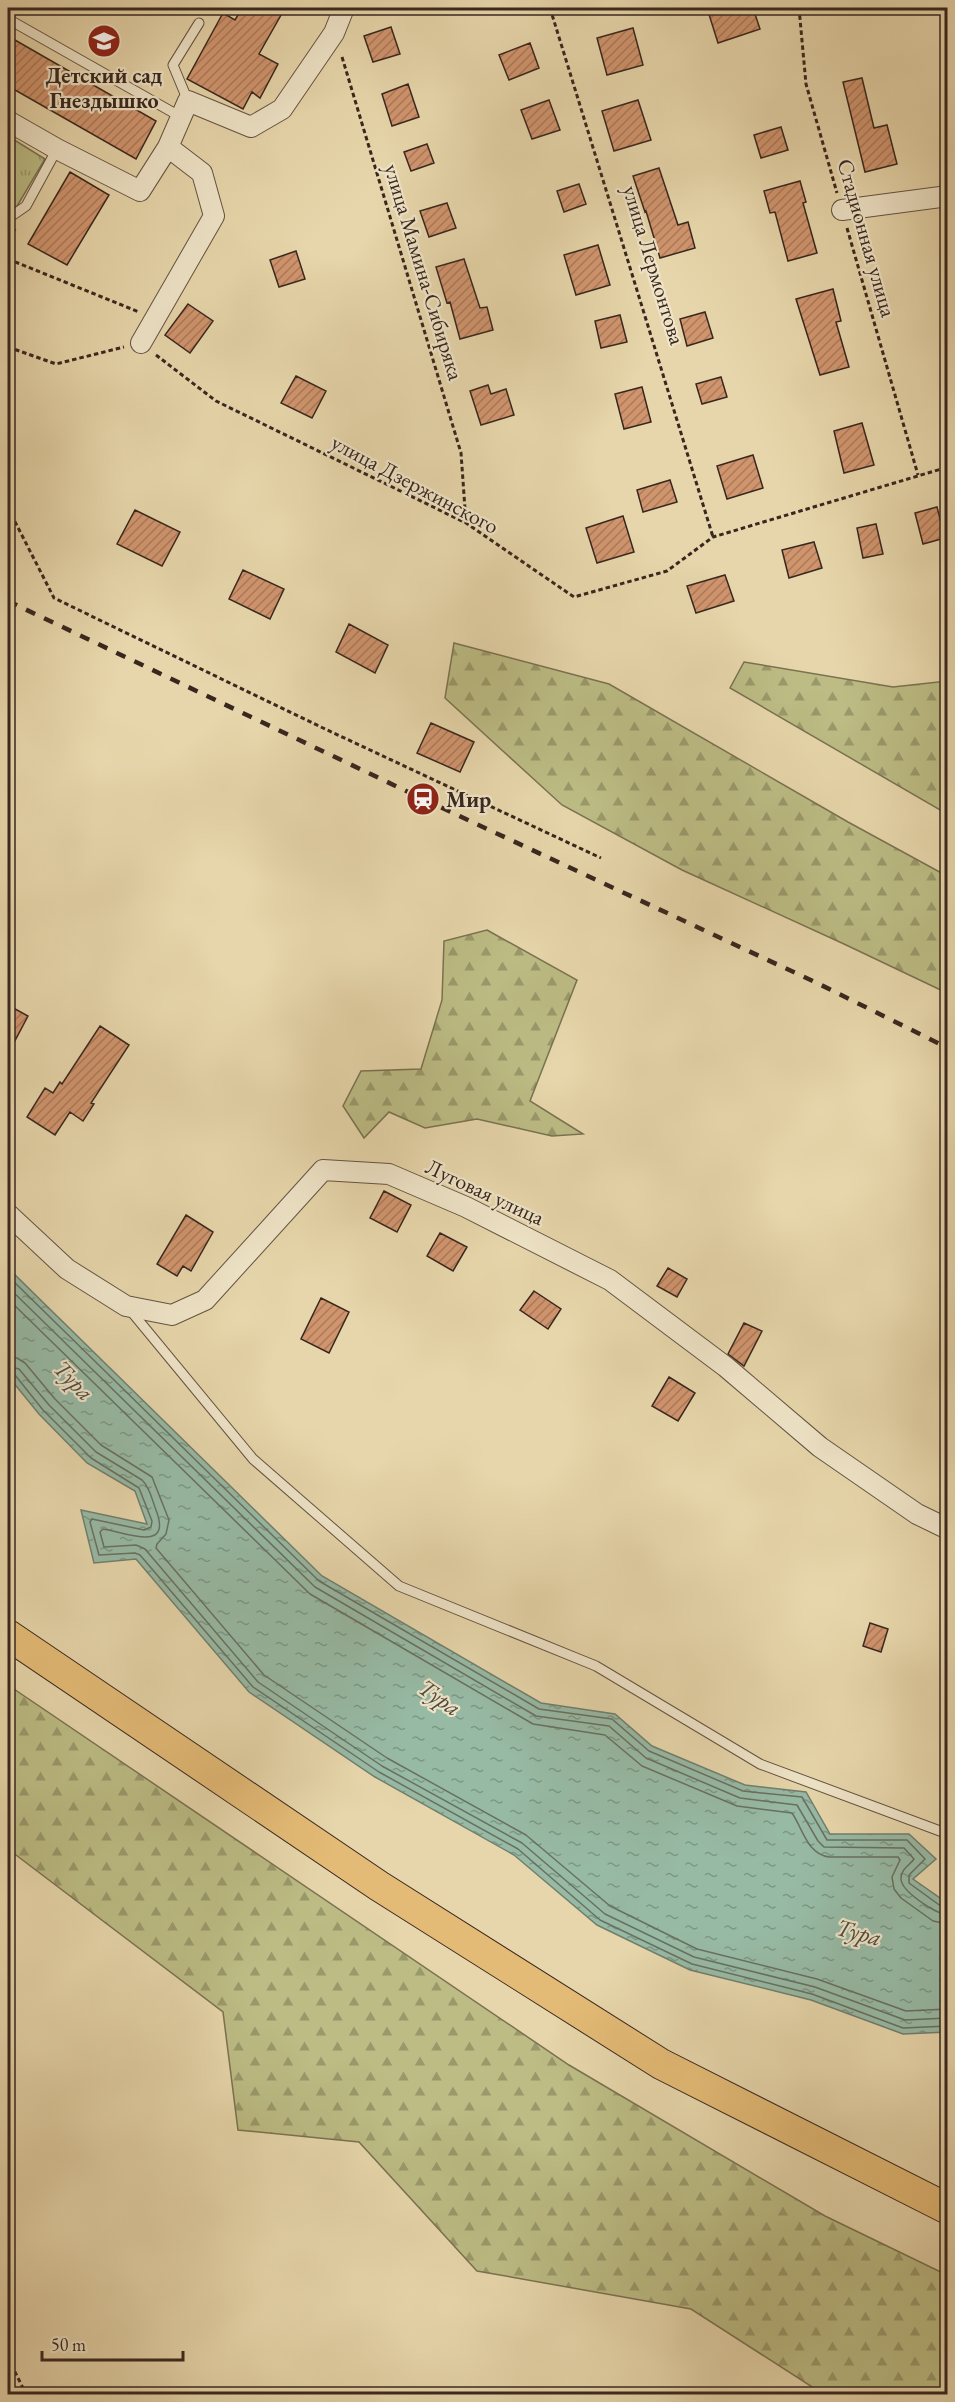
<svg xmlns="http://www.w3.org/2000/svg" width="955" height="2402" viewBox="0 0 955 2402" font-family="'EB Garamond',serif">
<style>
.forest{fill:url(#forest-firs);stroke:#7a7252;stroke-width:1.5}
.park{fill:url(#park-tufts);stroke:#7a7252;stroke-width:1.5}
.water{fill:url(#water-ripples);stroke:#717f6f;stroke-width:1.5}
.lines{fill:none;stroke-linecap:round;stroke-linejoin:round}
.shore{stroke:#687062;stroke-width:1.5}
.building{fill:url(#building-hatch);stroke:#38271f;stroke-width:1.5}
.service-casing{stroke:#645342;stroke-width:11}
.minor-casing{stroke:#645342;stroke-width:22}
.primary-casing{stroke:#38271f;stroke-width:32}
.path{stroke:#38271f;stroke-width:3;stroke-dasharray:4.5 3;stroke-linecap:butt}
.service{stroke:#efe4c8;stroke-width:9}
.minor{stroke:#efe4c8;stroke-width:20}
.primary{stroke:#e4bb76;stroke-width:30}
.rail{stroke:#38271f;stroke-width:4.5;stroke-dasharray:10 10;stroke-linecap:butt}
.labels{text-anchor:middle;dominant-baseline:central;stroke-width:4.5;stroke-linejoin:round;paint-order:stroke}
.poi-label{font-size:22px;font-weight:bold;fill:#38271f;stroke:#efe4c8}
.street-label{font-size:22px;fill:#38271f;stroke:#efe4c8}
.water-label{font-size:24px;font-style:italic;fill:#504c40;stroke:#efe4c8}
</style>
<defs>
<pattern id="forest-firs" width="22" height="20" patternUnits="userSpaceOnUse" patternTransform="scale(1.5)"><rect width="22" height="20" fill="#bcbc84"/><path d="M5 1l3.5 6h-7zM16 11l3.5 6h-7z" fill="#9a996b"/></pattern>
<pattern id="park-tufts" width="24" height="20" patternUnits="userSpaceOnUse" patternTransform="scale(1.5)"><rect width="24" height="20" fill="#bcbc84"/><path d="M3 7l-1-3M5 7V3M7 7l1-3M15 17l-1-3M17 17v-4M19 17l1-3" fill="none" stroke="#9a996b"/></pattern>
<pattern id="water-ripples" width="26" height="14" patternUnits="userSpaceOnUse" patternTransform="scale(1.5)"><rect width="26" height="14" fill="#97baa5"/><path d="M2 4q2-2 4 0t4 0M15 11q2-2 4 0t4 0" fill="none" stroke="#7c9786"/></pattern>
<pattern id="building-hatch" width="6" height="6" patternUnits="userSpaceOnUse" patternTransform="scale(1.5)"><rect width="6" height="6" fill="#d1956e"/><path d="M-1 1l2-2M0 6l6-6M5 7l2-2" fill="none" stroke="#ab7a5a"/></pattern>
</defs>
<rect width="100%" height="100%" fill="#e7d6ab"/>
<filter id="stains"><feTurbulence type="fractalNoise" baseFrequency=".00333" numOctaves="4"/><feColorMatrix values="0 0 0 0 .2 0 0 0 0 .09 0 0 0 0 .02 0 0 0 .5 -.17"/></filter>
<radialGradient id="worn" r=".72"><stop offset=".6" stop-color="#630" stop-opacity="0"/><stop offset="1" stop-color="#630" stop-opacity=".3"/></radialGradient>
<!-- forest -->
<path class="forest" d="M454,643L609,684L848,822L947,876V993L844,944L682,870L562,805L445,698Z
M744,662L893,687L947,681V814L730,688Z
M487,930L577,980L530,1101L583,1134L552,1136L477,1119L425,1128L389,1112L364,1138L343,1106L361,1071L421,1069L442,1000L444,941Z
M8,1685L569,2065L825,2216L947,2275V2394H823L691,2309L477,2271L359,2142L238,2130L223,2012L8,1849Z"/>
<!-- park -->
<path class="park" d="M8,136L45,159L10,218L8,217Z"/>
<!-- water -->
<path class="water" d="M8,1268L322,1576L541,1703L615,1714L652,1746L745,1785L806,1792L830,1834H909L936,1859L913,1879L947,1903V2032L903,2034L811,2000L690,1970L597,1925L514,1855L375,1777L249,1692L136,1559L94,1563L81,1510L147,1524L135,1491L87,1463L39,1414L8,1376Z"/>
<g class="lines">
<!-- shore -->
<path class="shore" d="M8,1276L319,1581L539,1709L612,1719L649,1751L743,1791L802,1797L827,1840H907L925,1859L909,1875V1883L942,1907L948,1908
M8,1287L315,1587L536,1716L609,1726L646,1758L740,1798L797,1805L818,1841L824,1847L904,1848L914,1859C910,1865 901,1869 901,1878C900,1891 936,1914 948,1915
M8,1299L310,1594L533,1724L605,1735L642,1766L737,1806L792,1813C803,1829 807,1854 829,1857H898L900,1860L892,1877L894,1889L901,1898L933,1921L948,1924
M8,1357L17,1358L25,1363L55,1399L101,1445L152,1477L169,1520L166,1534L157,1544L156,1548L264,1675L387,1758L526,1835L610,1906L697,1949L817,1979L906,2011L948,2009
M8,1366L19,1369L49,1405L96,1452L142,1480C150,1487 152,1500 156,1510C173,1554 124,1532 103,1529L100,1532L104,1547L136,1545L145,1549L258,1682L382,1766L522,1843L605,1914L694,1957L815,1987L905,2020L948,2018
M8,1373L15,1375L43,1410L91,1458L139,1488L152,1521L151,1527L144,1530L92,1519L90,1522L99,1555L135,1553L140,1555L253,1687L379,1772L518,1849L600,1920L692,1964L812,1994L903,2028L948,2026"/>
</g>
<!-- building -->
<path class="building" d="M242,8H285L259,54L278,64L260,98L252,92L243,109L187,79L223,13L235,20Z
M707,8H753L760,29L718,43Z
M391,27L400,54L373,62L364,36Z
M633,28L643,65L607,75L597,38Z
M8,36L156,121L136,159L8,86Z
M530,43L539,68L509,80L499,55Z
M862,78L874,128L887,125L897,164L865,172L843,82Z
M408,84L419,117L392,126L382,94Z
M549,100L560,130L532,139L521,110Z
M638,100L651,140L614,151L602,111Z
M781,127L788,150L761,158L754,135Z
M427,144L434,163L411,171L404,152Z
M659,168L678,225L688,222L695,248L660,258L646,211L645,212L633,176Z
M70,172L109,195L67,265L28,244Z
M800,181L806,202L803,203L817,253L788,261L775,212L770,213L764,191Z
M579,184L586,204L564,212L557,191Z
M447,203L456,228L429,237L420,211Z
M598,245L610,285L576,295L564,255Z
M296,251L305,279L279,287L270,260Z
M464,259L480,308L487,307L493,330L460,339L450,302L447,303L436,267Z
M833,289L841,321L836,322L849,367L820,375L796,299Z
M188,304L213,321L190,353L165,335Z
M705,312L713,338L687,346L680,319Z
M620,315L627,342L601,348L595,321Z
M296,376L326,391L312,418L281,403Z
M721,377L727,397L702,404L696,384Z
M488,385L491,394L506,389L514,415L481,425L470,391Z
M642,387L651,422L624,429L615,394Z
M862,423L874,465L844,473L834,431Z
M753,455L763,488L727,499L717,466Z
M670,480L677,502L643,512L637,490Z
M937,507L945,538L923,544L915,513Z
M135,510L180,532L162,566L117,544Z
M623,516L634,552L597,563L586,528Z
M876,524L883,554L863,558L857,528Z
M814,542L822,568L789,578L782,550Z
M243,570L284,589L270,619L229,599Z
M725,575L734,601L696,613L687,586Z
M349,624L388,645L375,673L336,652Z
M431,723L474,742L460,772L417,753Z
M8,1005L28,1016L8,1054Z
M100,1026L129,1045L91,1103L94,1104L83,1121L70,1112L55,1135L27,1117L45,1088L53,1093L60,1082L62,1084Z
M384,1191L411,1205L397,1232L370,1218Z
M186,1215L213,1232L191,1271L183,1266L177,1276L157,1264Z
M440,1233L467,1247L453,1271L427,1256Z
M668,1268L687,1279L677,1297L657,1286Z
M534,1291L561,1309L548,1329L520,1310Z
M321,1298L349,1312L329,1353L301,1339Z
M744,1323L762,1331L744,1366L728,1354Z
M669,1377L695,1393L678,1421L652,1406Z
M870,1623L888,1629L881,1652L863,1646Z"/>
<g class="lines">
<defs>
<path id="service" d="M8,19L181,117
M188,101L173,65L199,23
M8,214L13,215L26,206L57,149
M130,1310L253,1459L399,1586L596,1666L760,1764L948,1834"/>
<path id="minor" d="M8,121L57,149L140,191L168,147L188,101L251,127L282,109L334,33L344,8
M842,210L948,196
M141,343L214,216L202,173L168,147
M8,1214L67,1269L126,1306L172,1315L205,1300L323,1170L389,1174L466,1207L610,1280L726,1367L820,1447L917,1514L948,1529"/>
<path id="primary" d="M8,1635L379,1886L661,2064L948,2209"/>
</defs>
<!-- service casing -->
<use href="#service" class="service-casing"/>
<!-- minor casing -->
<use href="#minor" class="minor-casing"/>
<!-- primary casing -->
<use href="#primary" class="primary-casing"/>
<!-- path -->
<path class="path" d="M550,8L713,537
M799,8L806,84L837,193
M342,57L461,453L466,523
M847,228L918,475
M8,244L15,229
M8,259L139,312
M8,347L56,364L124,347
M156,355L216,401L466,523L574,597L667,571L713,537L948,467
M8,508L54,598L323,728L601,858
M8,2358L26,2394"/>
<!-- service -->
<use href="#service" class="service"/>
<!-- minor -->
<use href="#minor" class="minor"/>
<!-- primary -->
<use href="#primary" class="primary"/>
<!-- rail -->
<path class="rail" d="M8,601L423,799L817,983L948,1048"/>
</g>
<!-- icons -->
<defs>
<symbol id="school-disc" viewBox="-11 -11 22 22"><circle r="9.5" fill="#8f2418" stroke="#efe4c8"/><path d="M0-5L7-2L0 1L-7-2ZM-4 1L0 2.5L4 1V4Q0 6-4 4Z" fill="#fff"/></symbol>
<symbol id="station-disc" viewBox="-11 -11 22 22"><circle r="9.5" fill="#8f2418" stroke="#efe4c8"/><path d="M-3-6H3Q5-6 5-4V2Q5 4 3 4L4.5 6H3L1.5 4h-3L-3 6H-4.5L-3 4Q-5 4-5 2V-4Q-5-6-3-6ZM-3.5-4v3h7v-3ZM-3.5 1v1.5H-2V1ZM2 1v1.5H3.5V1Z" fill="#fff"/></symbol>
</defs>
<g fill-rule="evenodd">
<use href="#school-disc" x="85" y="22" width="38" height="38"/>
<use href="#station-disc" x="404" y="780" width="38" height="38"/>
</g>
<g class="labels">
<!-- poi labels -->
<g class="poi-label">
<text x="104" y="75">Детский сад<tspan x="104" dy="25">Гнездышко</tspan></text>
<text x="446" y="799" text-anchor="start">Мир</text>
</g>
<!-- street labels -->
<g class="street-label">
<text transform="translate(867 238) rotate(74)">Стадионная улица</text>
<text transform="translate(654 265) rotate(73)">улица Лермонтова</text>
<text transform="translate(424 272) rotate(73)">улица Мамина-Сибиряка</text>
<text transform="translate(415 484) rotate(28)">улица Дзержинского</text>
<text transform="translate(485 1192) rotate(25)">Луговая улица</text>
</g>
<!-- water labels -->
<g class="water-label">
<text transform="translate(74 1380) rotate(46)">Тура</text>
<text transform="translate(440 1697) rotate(35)">Тура</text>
<text transform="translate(859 1932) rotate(15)">Тура</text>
</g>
</g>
<!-- margin -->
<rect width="955" height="2402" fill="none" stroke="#e7d6ab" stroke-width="30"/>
<rect x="9" y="9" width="937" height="2384" fill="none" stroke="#38271f" stroke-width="3"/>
<rect x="15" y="15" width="925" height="2372" fill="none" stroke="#38271f" stroke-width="1.5"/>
<!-- scale -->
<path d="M42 2351v9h141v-9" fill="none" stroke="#38271f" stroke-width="3"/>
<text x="51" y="2351" font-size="18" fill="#38271f" stroke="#efe4c8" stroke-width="4.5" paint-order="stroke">50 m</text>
<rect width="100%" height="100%" filter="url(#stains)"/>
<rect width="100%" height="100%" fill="url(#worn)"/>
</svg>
